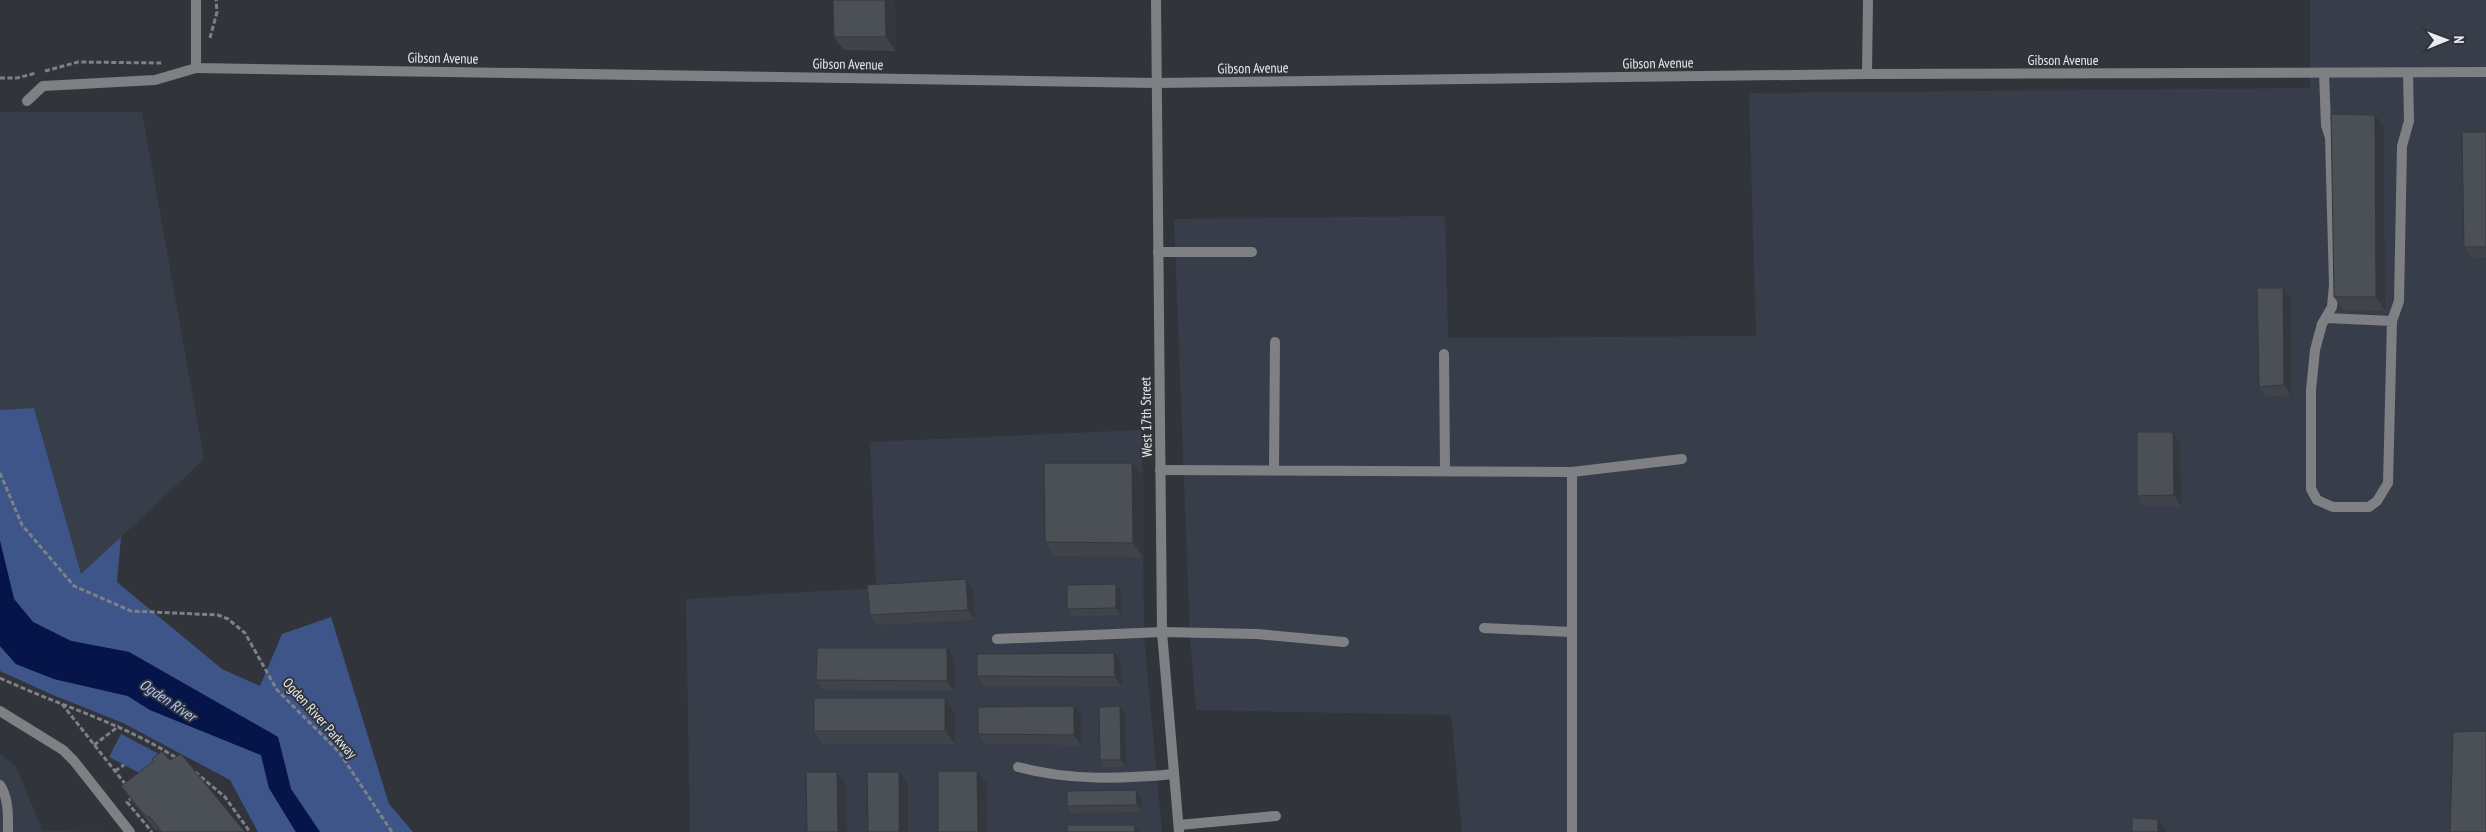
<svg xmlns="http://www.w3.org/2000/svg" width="2486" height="832" viewBox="0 0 2486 832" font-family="'PT Sans Narrow',sans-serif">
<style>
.built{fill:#383e49}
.green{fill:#3e558a}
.water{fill:#051449}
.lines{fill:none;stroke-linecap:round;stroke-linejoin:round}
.path{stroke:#7d8086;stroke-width:3;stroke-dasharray:5 2.5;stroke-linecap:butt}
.service{stroke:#7f8084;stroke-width:10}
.minor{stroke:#7f8084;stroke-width:10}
.tertiary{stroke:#7f8084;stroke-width:10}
.wall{fill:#40444a}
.shaded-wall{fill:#34373c}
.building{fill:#4b4f56;stroke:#34373c}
.labels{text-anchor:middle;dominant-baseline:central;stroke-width:4;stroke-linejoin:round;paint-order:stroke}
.street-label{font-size:14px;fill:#e8ebef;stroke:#31343b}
.water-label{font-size:15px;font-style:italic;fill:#aec6fa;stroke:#31343b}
</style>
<rect width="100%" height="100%" fill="#31343b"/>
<!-- built -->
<path class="built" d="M2310,0H2486V832H1462L1451,715L1196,710L1190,637L1174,219L1445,216L1448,338L1756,336L1749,93L2310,88Z
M0,112H142L204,459L81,575L34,409L0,410Z
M1142,430L1144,636L1162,832H690L686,599L876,588L870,442Z
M0,754L15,765L43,831L109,832H0Z"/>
<!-- green -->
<path class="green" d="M34,408L81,574L121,537L117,582L222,669L260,686L282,634L331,617L389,804L413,832H320L291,789L278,737L129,652L71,641L33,622L14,599L0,541V410Z
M0,646L16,664L54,679L128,696L150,710L261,755L269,788L296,832H258L230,780L123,723L53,695L0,671Z
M121,734L161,755L149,778L109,757Z"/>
<!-- water -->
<path class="water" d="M0,541L14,599L33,622L71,641L129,652L278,737L291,789L320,832H296L269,788L261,755L150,710L128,696L54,679L16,664L0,646Z"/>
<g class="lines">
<!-- path -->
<path class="path" d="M210,38L217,12L216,0
M45,71L78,62L162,63
M0,78H17L36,73
M0,473L22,525L74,586L131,611L218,615L228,619L245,633L277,690L339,752L392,832
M0,678C60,706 123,723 178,759
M62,704L126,785
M94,745L119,726
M115,771L124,765
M195,772L225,797L250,832
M133,797L127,802L152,832"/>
<!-- service -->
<path class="service" d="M2324,73L2326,125L2330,138L2334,285L2332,307L2322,324L2315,350L2311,390V489L2317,500L2333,507H2369L2377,501L2388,483L2392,321L2399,301L2402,146L2409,121L2408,73
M1867,74L1868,0
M27,101L43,86L155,80L196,68
M1158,252H1252
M2326,318L2392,321
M1444,354L1445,470
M1160,470L1572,472L1682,459
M1274,470L1275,342
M1572,472V832
M1484,628L1570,632
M997,639L1162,632L1257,634L1344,642
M0,711L63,750L74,761L130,832
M1018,767C1070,781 1121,779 1174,774
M0,785C9,798 8,817 8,832
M1179,825L1276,816"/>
<!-- minor -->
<path class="minor" d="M196,0V68L1156,83"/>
<!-- tertiary -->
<path class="tertiary" d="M1156,0L1162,632L1179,832
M1156,83L1867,74L2486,72"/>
</g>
<!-- wall -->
<path class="wall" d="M894,0L896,51L844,50L834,37Z
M2384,128L2385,311L2343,310L2334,297Z
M2486,132V257L2471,258L2464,247Z
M2283,288L2290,298L2291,395L2266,397L2259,387Z
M2173,432L2180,442L2181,506H2144L2137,496Z
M1142,476L1143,557L1054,556L1045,542Z
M966,579L973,589L975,620L877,625L870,615Z
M1121,591V615L1072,616L1067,609Z
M954,658V691L823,690L816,680Z
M1121,663L1122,687L984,686L977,676Z
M945,698L954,712L955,744H823L814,731Z
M1074,706L1081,716V745L985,744L978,734Z
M1120,706L1125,713L1126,767H1105L1100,760Z
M121,786L245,832H160L158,830L156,831L130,799Z
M1136,790L1141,797L1142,812L1072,813L1067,806Z"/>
<!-- shaded-wall -->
<path class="shaded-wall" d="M885,0H894L896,51L886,37Z
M2375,115L2384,128L2385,311L2376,297Z
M2283,288L2290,298L2291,395L2284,385Z
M2173,432L2180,442L2181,506L2174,495Z
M1132,463L1142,476L1143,557L1133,543Z
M966,579L973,589L975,620L968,610Z
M1116,584L1121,591V615L1116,608Z
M947,648L954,658V691L947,681Z
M1114,653L1121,663L1122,687L1115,677Z
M945,698L954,712L955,744L945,731Z
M1074,706L1081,716V745L1074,735Z
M1120,706L1125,713L1126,767L1121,760Z
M977,771L987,784V832H978Z
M837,772L846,785L847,832H838Z
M899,772L908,785V832H899Z
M1136,790L1141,797L1142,812L1137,805Z
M2158,819L2167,832H2158Z
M1135,825L1140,831V832H1135Z"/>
<!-- building -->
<path class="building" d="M833,0H885L886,37H834Z
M2331,114L2375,115L2376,297H2334Z
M2462,132H2486V247H2464Z
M2257,288H2283L2284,385L2259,387Z
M2137,432H2173L2174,495L2137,496Z
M1044,463H1132L1133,543L1045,542Z
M966,579L968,610L870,615L867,585Z
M1116,584V608L1067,609V585Z
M817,648H947V681L816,680Z
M1114,653L1115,677L977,676V654Z
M814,698H945V731H814Z
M1074,706V735L978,734V707Z
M1120,706L1121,760H1100L1099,707Z
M2486,731V832H2450L2453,732Z
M162,751L170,760L181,754L245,832H162L149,816L147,818L121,786L154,761L152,759Z
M938,771H977L978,832H938Z
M806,772H837L838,832H807Z
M867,772H899V832H868Z
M1136,790L1137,805L1067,806V791Z
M2132,818L2158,819V832H2132Z
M1067,825H1135V832H1067Z"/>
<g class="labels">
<!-- street labels -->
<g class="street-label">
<text transform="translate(443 58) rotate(1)">Gibson Avenue</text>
<text x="2063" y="60">Gibson Avenue</text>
<text transform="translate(1658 63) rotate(-1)">Gibson Avenue</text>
<text transform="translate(848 64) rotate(1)">Gibson Avenue</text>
<text transform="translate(1253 68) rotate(-1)">Gibson Avenue</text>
<text transform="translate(1146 417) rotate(-91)">West 17th Street</text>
<text transform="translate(320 718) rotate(48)">Ogden River Parkway</text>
</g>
<!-- water labels -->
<g class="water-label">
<text transform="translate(168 700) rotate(34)">Ogden River</text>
</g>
</g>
<!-- north arrow -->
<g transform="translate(2446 40) rotate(89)" stroke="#31343b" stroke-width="4" paint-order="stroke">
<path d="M0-4L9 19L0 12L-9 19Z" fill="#e8ebef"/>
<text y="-8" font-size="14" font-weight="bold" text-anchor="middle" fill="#e8ebef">N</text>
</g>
</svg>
